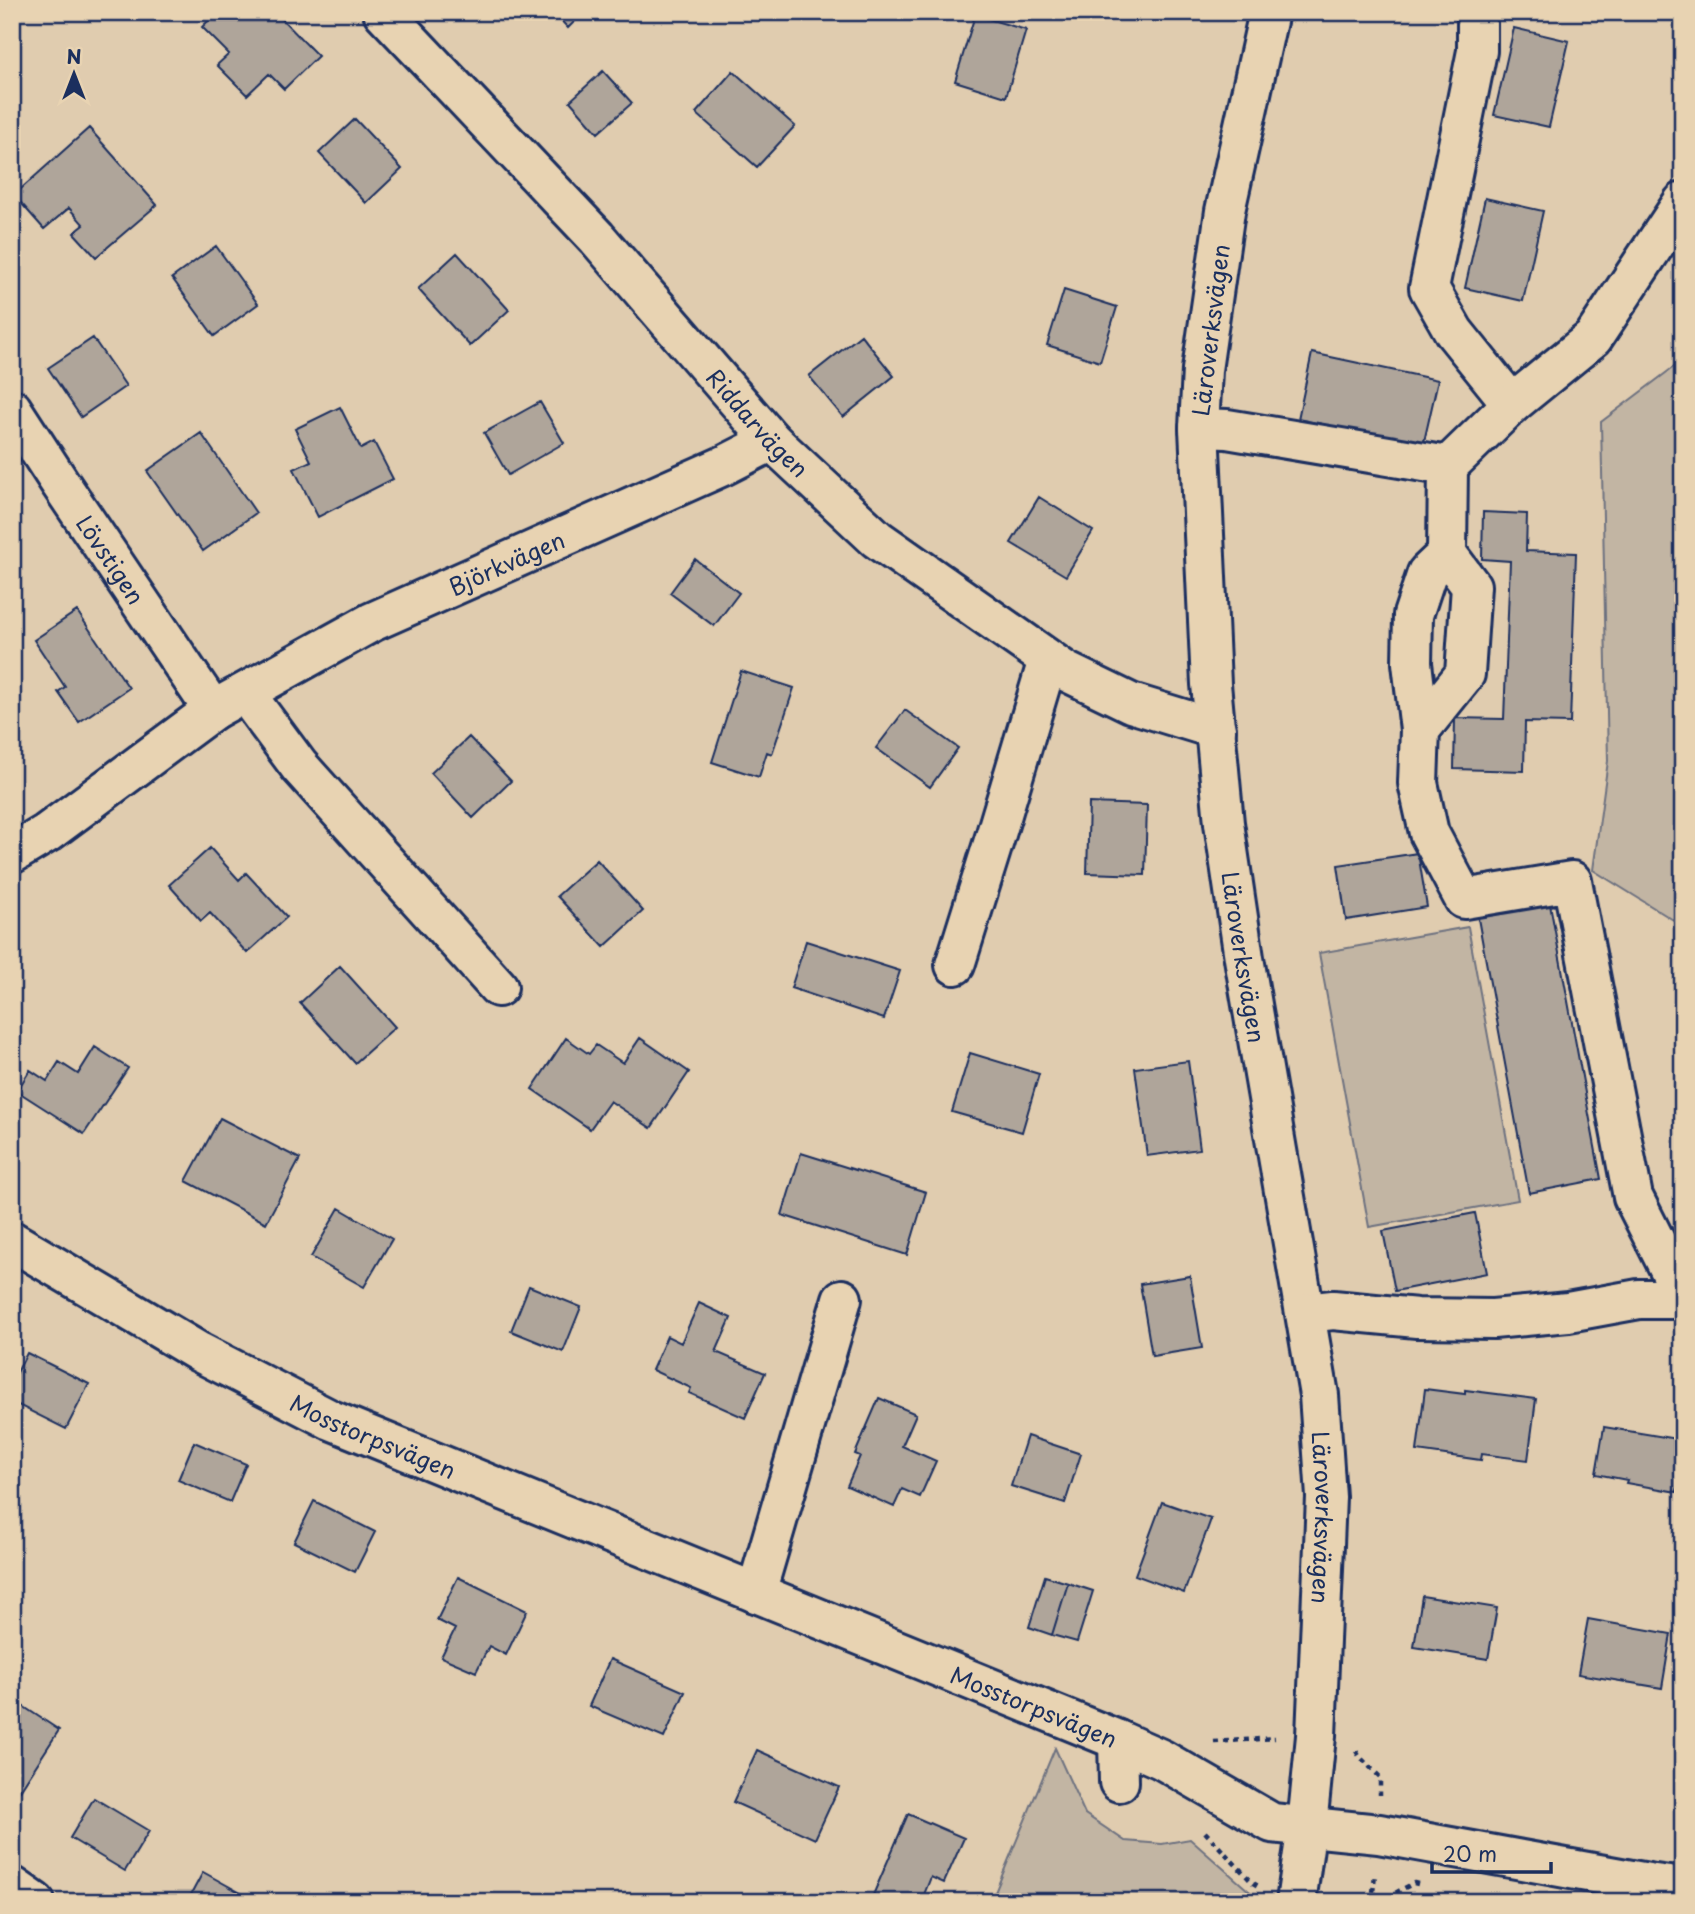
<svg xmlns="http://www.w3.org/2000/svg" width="1695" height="1914" viewBox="0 0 1695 1914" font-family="'Playpen Sans',sans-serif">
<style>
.green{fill:#c2b5a3;stroke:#6e7280;stroke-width:2}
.building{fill:#afa59a;stroke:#1b2f5e;stroke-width:2}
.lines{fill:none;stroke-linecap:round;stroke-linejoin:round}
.minor-casing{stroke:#1b2f5e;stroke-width:44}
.path{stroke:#1b2f5e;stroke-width:4.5;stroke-dasharray:5 5;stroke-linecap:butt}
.minor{stroke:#e8d3b2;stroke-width:38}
.labels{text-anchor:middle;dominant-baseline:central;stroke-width:5;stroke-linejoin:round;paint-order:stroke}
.street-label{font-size:23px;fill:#1b2f5e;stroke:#e8d3b2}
</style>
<rect width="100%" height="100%" fill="#e0ccaf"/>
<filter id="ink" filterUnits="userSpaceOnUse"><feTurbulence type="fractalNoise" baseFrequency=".0143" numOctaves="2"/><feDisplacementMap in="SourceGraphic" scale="14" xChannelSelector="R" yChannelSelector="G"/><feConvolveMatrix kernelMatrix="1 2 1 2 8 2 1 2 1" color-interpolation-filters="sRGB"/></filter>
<g filter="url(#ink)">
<!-- green -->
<path class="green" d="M1683,360V926L1593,870L1608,761L1601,422Z
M1468,927L1518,1200L1369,1227L1319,953Z
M1055,1748L1085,1814L1125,1841L1162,1844L1190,1839L1258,1899V1902H991Z"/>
<!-- building -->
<path class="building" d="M217,12H275L318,56L284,89L269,74L247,95L217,65L229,54L202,27Z
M553,12H584L568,28Z
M975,15L1026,30L1006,97L955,81Z
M1514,28L1569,41L1549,127L1494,115Z
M603,71L632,103L598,133L570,101Z
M733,71L795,126L757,167L696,113Z
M355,119L402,169L366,203L319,153Z
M89,128L157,205L96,257L74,233L84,225L69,208L44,229L14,195Z
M1485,198L1543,211L1523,301L1465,288Z
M216,246L258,304L214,336L172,278Z
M457,253L509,310L470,346L418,289Z
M1064,290L1117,307L1100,362L1047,345Z
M861,335L894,376L843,417L809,376Z
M93,338L126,386L81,417L48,368Z
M1312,353L1438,380L1423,446L1298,419Z
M540,402L564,443L508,475L484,433Z
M340,407L361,449L374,442L393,479L318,517L294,469L311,461L295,429Z
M201,433L256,513L203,551L147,471Z
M1039,497L1093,531L1066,576L1011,543Z
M1483,512L1527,514L1526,551L1576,553L1570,723L1525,722L1524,771L1454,769L1455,718L1504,719L1510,561L1482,559Z
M695,559L739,593L714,626L670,593Z
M77,611L129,688L79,722L58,692L65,687L34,640Z
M741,671L794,688L772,754L767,752L759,777L712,762Z
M905,710L958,748L930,787L876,748Z
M469,737L511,781L473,818L431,773Z
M1089,803L1147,805L1145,875L1087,873Z
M210,848L239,880L246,873L287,917L247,953L210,913L201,921L169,885Z
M1418,853L1427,907L1346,920L1338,865Z
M597,860L643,911L604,947L557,896Z
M1549,899L1601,1179L1529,1193L1477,913Z
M806,941L900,971L884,1019L791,988Z
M340,966L395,1027L355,1063L300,1003Z
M566,1038L589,1054L596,1045L623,1063L640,1038L689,1072L651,1128L610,1101L590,1129L532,1089Z
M95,1047L128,1068L84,1134L17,1091L30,1070L47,1081L59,1062L78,1074Z
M970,1053L1039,1074L1022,1132L952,1112Z
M1188,1061L1200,1149L1147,1156L1135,1068Z
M220,1118L300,1159L266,1223L186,1181Z
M801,1153L926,1192L907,1255L782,1215Z
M339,1208L392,1239L364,1287L311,1257Z
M1475,1213L1487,1273L1395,1291L1383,1231Z
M1190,1276L1202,1348L1152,1356L1140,1284Z
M529,1286L581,1307L563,1352L511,1331Z
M699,1303L731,1318L716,1352L765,1373L745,1418L689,1393L691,1388L652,1370L667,1336L681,1343Z
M27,1353L89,1384L66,1429L12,1402V1382Z
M1425,1389L1465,1394V1390L1536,1399L1528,1460L1482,1454L1481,1460L1417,1451Z
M879,1398L916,1414L902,1446L936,1461L920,1497L902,1489L894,1507L847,1486L860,1456L855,1454Z
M1604,1427L1683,1440V1456L1677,1492L1626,1483L1627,1480L1596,1474Z
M1027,1436L1081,1454L1065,1503L1011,1486Z
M194,1442L246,1464L230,1502L178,1480Z
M314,1501L375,1532L355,1572L294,1542Z
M1162,1502L1211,1519L1184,1593L1135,1575Z
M1045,1576L1068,1583L1052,1635L1029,1627Z
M458,1577L527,1611L506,1655L489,1646L476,1672L441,1657L455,1629L437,1620Z
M1068,1583L1093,1591L1077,1642L1052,1635Z
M1422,1596L1497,1608L1488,1659L1414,1647Z
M1588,1619L1671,1634L1662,1688L1578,1674Z
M610,1659L685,1692L664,1738L589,1706Z
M12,1699L59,1730L19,1792L12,1787Z
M757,1750L839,1787L815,1839L733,1802Z
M94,1798L149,1831L125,1871L70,1838Z
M908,1814L964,1838L944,1883L931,1877L921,1902H870Z
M203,1872L257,1902H187Z"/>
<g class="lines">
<defs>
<g id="minor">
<path id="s1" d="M383,12L597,238L772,441L877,539L1065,671L1131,703L1216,729"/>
<path id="s2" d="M1269,12L1225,211L1202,370L1199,428L1211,684L1224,823L1244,958L1319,1395L1326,1497L1316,1736L1307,1826L1296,1902"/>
<path d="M1477,12V51L1429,288L1454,332L1512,404L1593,338L1683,202"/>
<path id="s3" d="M12,409L60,483L213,710"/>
<path d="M1199,428L1227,429L1448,466L1447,554L1471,586L1465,674L1420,730L1418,783L1429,833L1464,899L1572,881L1633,1197L1683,1296"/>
<path d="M1448,466L1512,404"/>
<path d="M245,693L299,766L498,987"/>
<path d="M1420,730L1412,663L1413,615L1427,573L1447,554"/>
<path id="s4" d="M12,854L47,833L213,710L372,622L723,466L772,441"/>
<path d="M955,965L996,834L1048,660"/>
<path id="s5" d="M12,1241L199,1352L331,1420L1118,1740L1161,1759L1272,1823L1379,1834L1648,1883L1683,1888"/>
<path d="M1306,1313L1333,1310L1417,1318L1493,1319L1568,1312L1639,1299H1683"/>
<path d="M756,1593L842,1299"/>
<path d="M1118,1740L1119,1782"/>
<path d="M12,1886L35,1902"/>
</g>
</defs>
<!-- minor casing -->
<use href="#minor" class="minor-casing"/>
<!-- path -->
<path class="path" d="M1214,1742L1275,1738
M1356,1751L1360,1757L1380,1777V1795
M1205,1832L1253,1883L1260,1887
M1372,1902L1375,1874
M1378,1902L1414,1883L1418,1884"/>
<!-- minor -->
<use href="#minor" class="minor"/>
</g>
</g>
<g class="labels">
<!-- street labels -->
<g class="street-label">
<text transform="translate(1210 330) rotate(-83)">Läroverksvägen</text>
<text stroke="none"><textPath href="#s1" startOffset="556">Riddarvägen</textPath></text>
<text stroke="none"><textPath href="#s3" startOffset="180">Lövstigen</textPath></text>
<text stroke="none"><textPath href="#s4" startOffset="576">Björkvägen</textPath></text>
<text stroke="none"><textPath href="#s2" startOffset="954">Läroverksvägen</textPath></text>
<text stroke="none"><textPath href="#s5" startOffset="411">Mosstorpsvägen</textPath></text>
<text stroke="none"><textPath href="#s2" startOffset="1521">Läroverksvägen</textPath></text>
<text stroke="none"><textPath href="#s5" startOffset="1125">Mosstorpsvägen</textPath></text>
</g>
</g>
<!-- margin -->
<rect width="1695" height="1914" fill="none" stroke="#e8d3b2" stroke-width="42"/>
<rect x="21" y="21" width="1653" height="1872" fill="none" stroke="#1b2f5e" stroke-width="2.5" filter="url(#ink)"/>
<!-- north arrow -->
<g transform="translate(74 74)" stroke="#e8d3b2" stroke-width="5" paint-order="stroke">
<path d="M0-5L12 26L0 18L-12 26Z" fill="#1b2f5e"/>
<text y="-10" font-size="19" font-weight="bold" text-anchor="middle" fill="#1b2f5e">N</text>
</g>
<!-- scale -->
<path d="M1432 1862v10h119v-10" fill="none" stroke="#1b2f5e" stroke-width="3.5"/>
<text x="1443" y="1862" font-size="21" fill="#1b2f5e" stroke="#e8d3b2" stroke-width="5" paint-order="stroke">20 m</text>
</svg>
